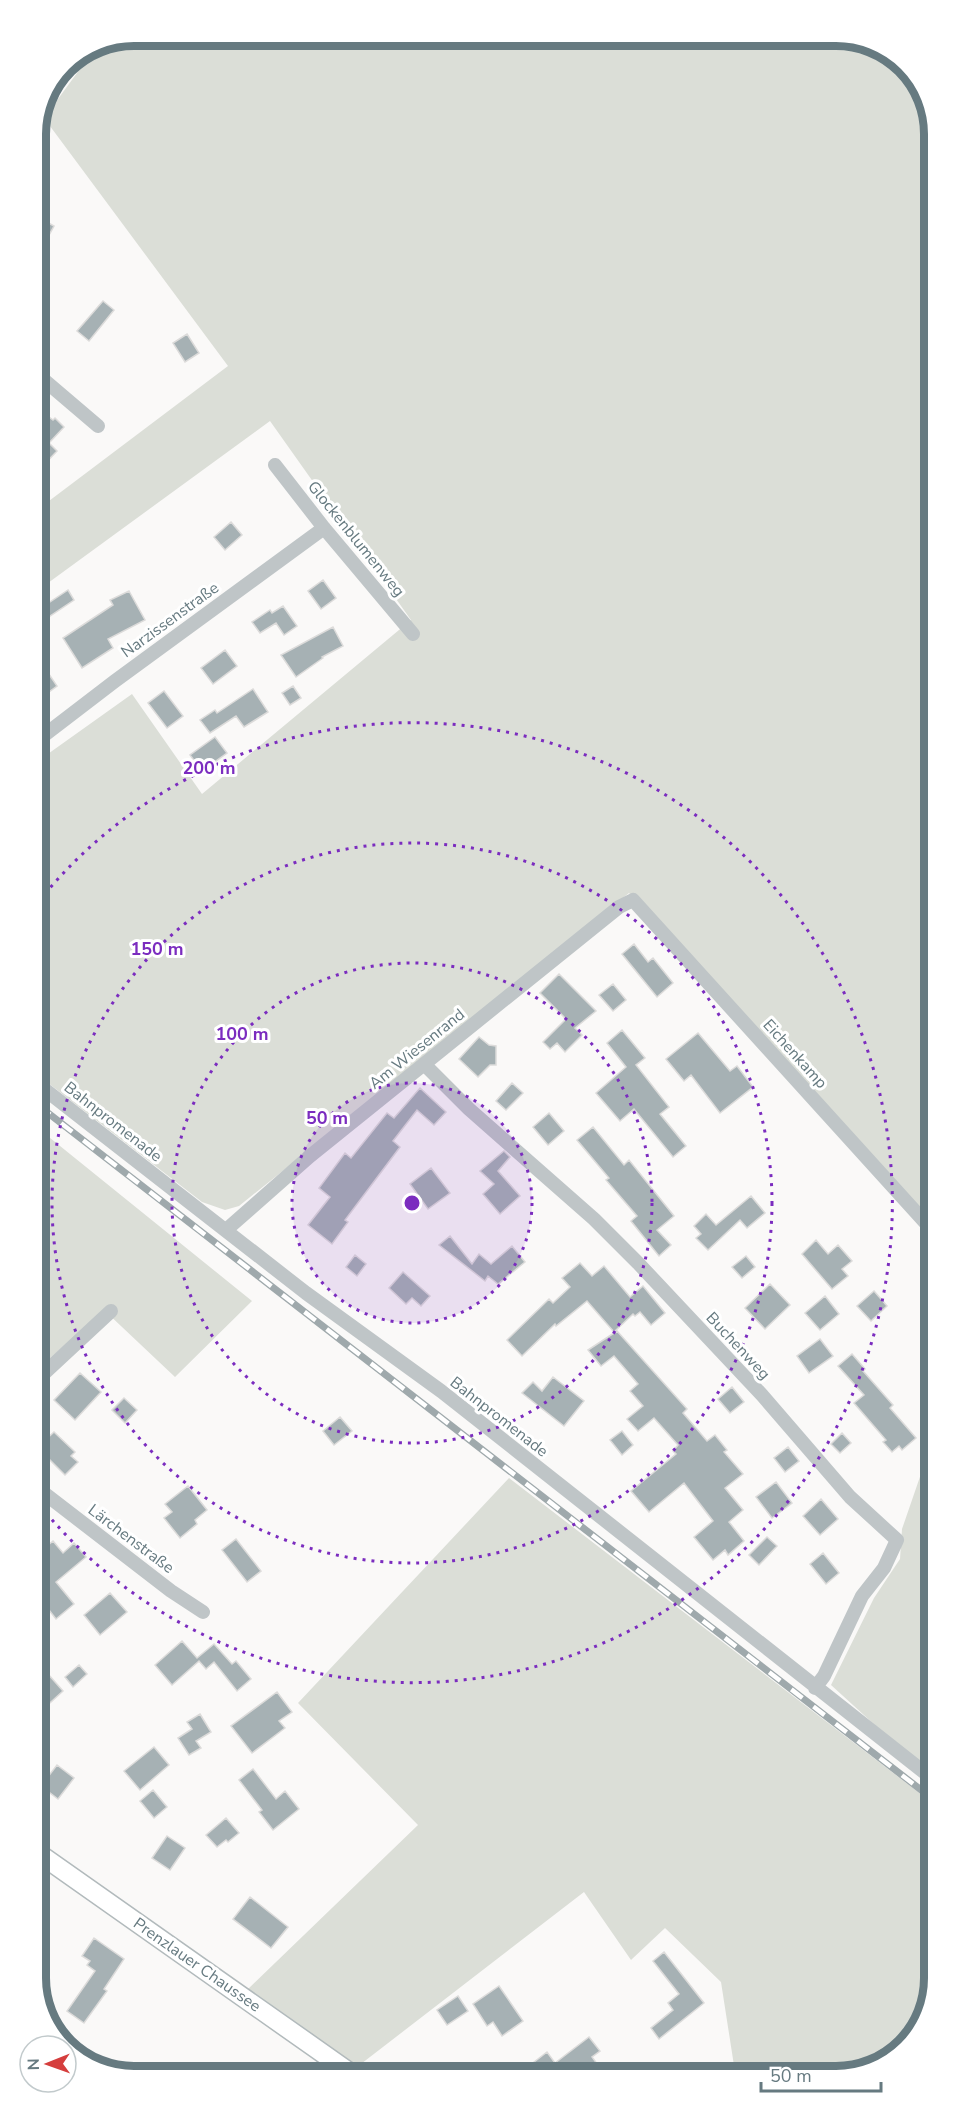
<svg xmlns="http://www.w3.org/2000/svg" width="971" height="2112" viewBox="0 0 971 2112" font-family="'Nunito Sans',sans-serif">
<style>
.green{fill:#dbded7}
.building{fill:#a6b1b4;stroke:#dcdbda;stroke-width:1.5}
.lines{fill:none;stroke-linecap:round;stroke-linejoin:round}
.secondary-casing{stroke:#b2babc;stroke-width:21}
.minor{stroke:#bfc5c7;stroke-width:14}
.secondary{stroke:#fff;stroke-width:18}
.rail-casing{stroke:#9fa9ac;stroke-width:7}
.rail{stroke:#fff;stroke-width:4.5;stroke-dasharray:14;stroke-linecap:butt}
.ring{fill:none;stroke:#7b2cbf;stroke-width:3;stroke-dasharray:3 6}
.labels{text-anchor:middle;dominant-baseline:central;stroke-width:6;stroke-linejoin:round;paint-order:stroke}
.street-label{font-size:16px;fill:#667a80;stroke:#fff}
.rim{fill:none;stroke:#667a80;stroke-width:8}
.centre{fill:#7b2cbf;stroke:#fff;stroke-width:3}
.ring-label{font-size:18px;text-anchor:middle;font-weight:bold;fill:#7b2cbf;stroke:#fff;stroke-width:6;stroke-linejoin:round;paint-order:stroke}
</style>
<rect width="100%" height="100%" fill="#faf9f8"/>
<!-- green -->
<path class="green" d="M134,36H843L897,57L930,102L933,1231L629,893L239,1206L225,1210L202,1202L39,1076L38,761L132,694L202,794L411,620L270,421L37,591V510L228,366L44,118L91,54Z
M39,1129L252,1301L175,1377L104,1310L40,1367Z
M933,1439L934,1775L899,1747L831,1685L874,1598L900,1559L902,1529Z
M509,1478L935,1805V1978L915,2037L869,2071L735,2072L721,1982L665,1928L631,1960L584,1892L357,2067L246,1991L418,1825L298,1703Z"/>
<!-- building -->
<path class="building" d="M36,216L54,226L37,257Z
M103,301L114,310L89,341L77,331Z
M187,334L199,353L185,362L173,343Z
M37,408L53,420L55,418L64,427L49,443L57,451L37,472Z
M231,522L242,535L225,550L214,537Z
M323,580L336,598L321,609L308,591Z
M68,590L74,600L38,624V610Z
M129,591L145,620L108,639L113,648L82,668L63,638L113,605L110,600Z
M283,606L297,626L284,635L276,623L260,633L252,622L270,610L272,613Z
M333,627L343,646L322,657L323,658L296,677L281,655Z
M225,650L237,666L213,684L201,668Z
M38,658L57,686L38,700Z
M293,686L301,698L290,705L282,693Z
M253,689L268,712L244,727L236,716L210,733L200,720L215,710L217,713Z
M164,691L183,716L167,728L148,703Z
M215,737L227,753L202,771L190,755Z
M634,944L648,962L653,958L673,983L657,997L622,954Z
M559,974L596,1011L575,1028L582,1035L565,1052L557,1043L550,1049L543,1042L566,1019L540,993Z
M613,984L626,1000L613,1011L599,995Z
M622,1030L645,1058L636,1065L669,1107L660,1114L686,1146L673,1157L634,1109L620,1121L596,1093L626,1067L607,1043Z
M698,1033L730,1071L737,1066L753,1087L720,1113L691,1075L684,1081L666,1059Z
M479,1037L489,1045L496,1046V1065H490L478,1077L459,1059Z
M512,1083L523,1093L506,1110L496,1101Z
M420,1088L446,1112L434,1125L417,1110L393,1141L400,1147L345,1220L348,1222L332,1244L308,1225L330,1197L319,1188L345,1153L351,1158L387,1113L394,1118Z
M549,1113L564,1131L548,1145L533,1127Z
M593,1127L624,1165L629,1160L674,1216L657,1230L671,1245L659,1256L631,1221L637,1216L606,1180L609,1178L577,1140Z
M504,1151L510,1157L498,1171L520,1196L500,1214L483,1194L494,1184L480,1171Z
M431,1168L450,1193L428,1209L410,1184Z
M751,1196L765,1213L747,1228L740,1220L708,1250L696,1238L701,1234L694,1226L706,1214L716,1225Z
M450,1236L472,1264L479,1254L491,1264L512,1246L525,1262L498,1284L488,1276L485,1281L439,1245Z
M816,1240L828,1254L838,1245L852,1261L842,1269L848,1276L832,1289L802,1254Z
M355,1255L366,1264L357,1276L346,1267Z
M746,1256L755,1267L742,1278L732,1267Z
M580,1263L592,1276L604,1266L630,1297L643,1286L665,1313L651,1325L640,1312L635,1316L633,1314L614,1332L587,1301L556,1326L555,1324L522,1356L507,1340L549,1299L553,1303L570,1287L562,1278Z
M403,1272L430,1296L421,1306L412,1298L406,1304L389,1288Z
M770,1284L790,1305L765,1329L745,1308Z
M874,1291L887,1306L871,1321L857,1306Z
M825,1296L839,1314L820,1330L805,1313Z
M617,1331L687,1409L683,1413L707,1441L715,1435L727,1450L724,1452L743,1474L725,1488L743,1510L729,1522L744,1541L728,1555L725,1550L713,1560L694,1537L713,1521L684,1483L649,1512L631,1491L676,1454L673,1451L678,1445L654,1418L638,1431L627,1419L643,1406L630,1391L638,1384L614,1356L601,1366L588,1350Z
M820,1339L833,1356L809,1373L797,1356Z
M852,1354L865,1369L863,1371L893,1405L890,1408L916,1438L902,1450L899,1446L892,1452L883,1442L886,1440L854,1403L864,1395L838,1366Z
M80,1373L101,1392L75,1420L54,1400Z
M553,1377L584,1401L564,1426L522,1393L533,1382L542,1391Z
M732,1387L744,1402L730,1413L718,1399Z
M124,1398L137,1410L125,1423L112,1410Z
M340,1417L352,1431L334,1445L323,1431Z
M622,1431L633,1445L622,1455L610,1440Z
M54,1432L75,1452L71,1456L78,1462L65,1475L41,1451L44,1449L40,1445Z
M842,1433L851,1443L840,1453L831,1444Z
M788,1447L799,1461L785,1472L774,1458Z
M776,1482L792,1503L772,1518L756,1497Z
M188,1486L207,1510L195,1520L197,1524L180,1538L164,1518L172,1512L165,1504Z
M821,1499L838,1519L820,1535L803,1516Z
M767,1537L777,1546L759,1565L749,1555Z
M236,1539L261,1571L247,1582L222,1550Z
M53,1541L63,1553L74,1543L86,1557L56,1582L74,1604L56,1619L42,1601L48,1596L40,1586V1552Z
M823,1553L839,1573L826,1584L810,1564Z
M110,1593L127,1612L100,1635L84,1615Z
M182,1641L197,1658L214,1644L232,1664L236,1661L251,1679L237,1691L214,1662L206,1669L199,1661L172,1685L155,1665Z
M40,1665L63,1691L41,1711Z
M79,1665L87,1674L73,1687L65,1677Z
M277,1692L292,1712L279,1721L285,1728L252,1753L231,1726Z
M200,1714L211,1732L196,1741L201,1748L189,1755L178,1738L192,1729L187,1722Z
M154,1747L169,1765L140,1790L124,1771Z
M57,1765L74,1778L58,1799L41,1786Z
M253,1769L276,1799L285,1791L299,1809L273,1830L259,1812L262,1810L239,1780Z
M153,1790L167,1807L154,1818L140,1801Z
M226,1818L239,1833L228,1842L226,1840L217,1847L206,1835Z
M167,1836L185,1848L170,1870L152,1858Z
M250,1897L288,1927L271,1948L233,1919Z
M94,1938L124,1959L104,1989L107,1991L84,2023L67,2011L95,1971L87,1965L90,1961L82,1956Z
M664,1952L704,2003L659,2039L651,2028L673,2010L668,2003L679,1994L653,1961Z
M499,1986L523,2021L502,2036L493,2022L487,2026L473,2004Z
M458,1996L468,2011L447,2025L437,2010Z
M589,2037L600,2051L592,2057L603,2072L520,2073L547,2052L555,2063Z"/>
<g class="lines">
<defs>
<path id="secondary" d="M41,1855L352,2074"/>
</defs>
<!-- secondary casing -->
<use href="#secondary" class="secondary-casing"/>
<!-- minor -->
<path class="minor" d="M37,374L98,426
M275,465L324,528L413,634
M38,740L115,681L324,528
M424,1064L469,1109L594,1219L638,1263L762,1395L850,1497L897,1540L884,1568L862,1596L824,1676L815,1688
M39,1085L306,1293L441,1391L934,1780
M226,1230L310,1156L619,907L633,900L933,1231
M40,1377L111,1311
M40,1490L171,1591L203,1612"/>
<!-- secondary -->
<use href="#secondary" class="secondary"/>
<defs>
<path id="rail" d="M39,1106L934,1800"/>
</defs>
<!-- rail casing -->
<use href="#rail" class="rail-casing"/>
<!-- rail -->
<use href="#rail" class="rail"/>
</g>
<!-- distance rings -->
<circle cx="412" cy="1203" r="120" fill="#7b2cbf" fill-opacity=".12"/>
<g class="ring">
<circle cx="412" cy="1203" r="120"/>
<circle cx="412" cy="1203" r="240"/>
<circle cx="412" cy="1203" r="360"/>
<path d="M39 901A480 480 0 1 1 42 1508"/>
</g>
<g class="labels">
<!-- street labels -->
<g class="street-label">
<text transform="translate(356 539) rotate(51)">Glockenblumenweg</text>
<text transform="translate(170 620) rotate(-36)">Narzissenstraße</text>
<text transform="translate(417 1049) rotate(-39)">Am Wiesenrand</text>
<text transform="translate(795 1054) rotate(48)">Eichenkamp</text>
<text transform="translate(113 1122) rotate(38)">Bahnpromenade</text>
<text transform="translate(738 1346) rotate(47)">Buchenweg</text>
<text transform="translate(499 1417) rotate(38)">Bahnpromenade</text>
<text transform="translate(131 1539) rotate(37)">Lärchenstraße</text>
<text transform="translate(197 1965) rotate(35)">Prenzlauer Chaussee</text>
</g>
</g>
<!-- crop -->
<path d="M0 0H971V2112H0ZM134 46H836A88 88 0 0 1 924 134V1978A88 88 0 0 1 836 2066H134A88 88 0 0 1 46 1978V134A88 88 0 0 1 134 46Z" fill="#fff" fill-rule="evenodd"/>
<path class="rim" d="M134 46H836A88 88 0 0 1 924 134V1978A88 88 0 0 1 836 2066H134A88 88 0 0 1 46 1978V134A88 88 0 0 1 134 46Z"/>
<circle cx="412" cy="1203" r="9" class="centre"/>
<g class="ring-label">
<text x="209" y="774">200 m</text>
<text x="157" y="955">150 m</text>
<text x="242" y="1040">100 m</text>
<text x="327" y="1124">50 m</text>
</g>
<!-- north arrow -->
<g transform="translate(48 2064) rotate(269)"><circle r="28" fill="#ffffff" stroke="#c2cacc" stroke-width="1.5"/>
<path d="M0-4.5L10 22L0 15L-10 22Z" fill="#d53e3d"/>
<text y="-9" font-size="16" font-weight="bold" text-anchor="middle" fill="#667a80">N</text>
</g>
<!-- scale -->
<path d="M761 2082v9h120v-9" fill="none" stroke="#667a80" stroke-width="3"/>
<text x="770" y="2082" font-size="18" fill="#667a80" stroke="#ffffff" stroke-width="4.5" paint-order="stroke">50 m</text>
</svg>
